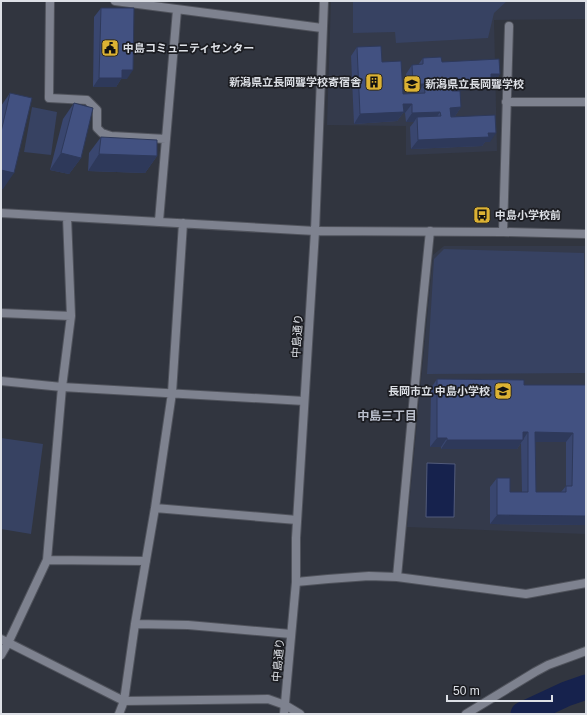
<svg xmlns="http://www.w3.org/2000/svg" width="587" height="715" viewBox="0 0 587 715" font-family="Arial,'Noto Sans JP',sans-serif">
<style>
.built{fill:#343a4b}
.green{fill:#374262}
.water{fill:#16224d;stroke:#525b7b}
.lines{fill:none;stroke-linecap:round;stroke-linejoin:round}
.river{stroke:#16224d;stroke-width:25}
.minor-casing{stroke:#50535c;stroke-width:10}
.tertiary-casing{stroke:#50535c;stroke-width:10}
.minor{stroke:#7e828f;stroke-width:8}
.tertiary{stroke:#7e828f;stroke-width:8}
.wall{fill:#39466f;fill-rule:evenodd}
.shaded-wall{fill:#2e395a}
.building{fill:#425181;stroke:#2e395a;fill-rule:evenodd}
.labels{text-anchor:middle;dominant-baseline:central;stroke-width:3.5;stroke-linejoin:round;paint-order:stroke}
.poi-label{font-size:11px;font-weight:bold;fill:#dde0e6;stroke:#1b1c21;text-anchor:start}
.street-label{font-size:11px;fill:#dde0e6;stroke:#1b1c21}
.neighbourhood-label{font-size:12px;font-weight:bold;fill:#b9becb;stroke:#1b1c21}
</style>
<rect width="100%" height="100%" fill="#31353f"/>
<!-- built -->
<path class="built" d="M331,1H586V19L494,20L497,151L406,155V126L327,125Z
M444,246H586V534L407,527L433,255Z"/>
<!-- green -->
<path class="green" d="M353,1H507L494,13L488,38L396,43L395,32L353,33Z
M32,107L57,112L51,155L24,152Z
M444,249L584,253L586,373L427,374L434,259Z
M1,438L43,444L31,534L1,529Z"/>
<!-- water -->
<path class="water" d="M427,463L455,464L454,517H426Z"/>
<g class="lines">
<!-- river -->
<path class="river" d="M523,714L566,694L586,687"/>
<defs>
<path id="minor" d="M50,1L49,98L87,100L97,110V128L102,133L111,136L166,139
M115,1L322,28
M506,102H586
M1,213L315,231L324,1
M159,221L177,10
M503,232L509,26
M1,313L71,316
M1,381L62,387L304,401
M155,508L297,520
M47,560L146,561
M397,577L421,320L430,231
M296,582L328,579L369,576L397,577L526,594L586,583
M135,624L188,625L291,634
M1,639L124,701L268,699L285,705L300,714
M1,655L8,643L47,560L62,387L71,316L67,217
M119,714L124,701L135,624L155,508L172,393L183,223
M466,714L535,672L548,665L586,651"/>
<path id="tertiary" d="M284,714L296,582V538L315,231L503,232L586,234"/>
</defs>
<!-- minor casing -->
<use href="#minor" class="minor-casing"/>
<!-- tertiary casing -->
<use href="#tertiary" class="tertiary-casing"/>
<!-- minor -->
<use href="#minor" class="minor"/>
<!-- tertiary -->
<use href="#tertiary" class="tertiary"/>
</g>
<!-- wall -->
<path class="wall" d="M101,8L127,79H121L116,87H93L94,17Z
M357,47L382,62L403,94L418,93H407L406,74L412,65H418L423,58L442,62L500,74L494,83H490L485,89L452,91L461,107L455,116L451,117L490,142H485L482,146L411,149L410,127L414,122H406L405,113H403L397,121L354,124L351,56Z
M10,93L3,189H1V106Z
M74,103L81,158L69,174L50,170L63,119Z
M101,137L157,156L145,173L88,171L89,153Z
M437,379L524,385H586V525L490,524V487L497,478L510,492H522L521,443L517,449H441V447H430L431,388ZM535,442H566V486L561,492H536Z"/>
<!-- shaded-wall -->
<path class="shaded-wall" d="M122,70H133L127,79H121L116,87H93L99,78Z
M491,74H500L494,83H490L485,89L445,91L452,82Z
M413,84H424L418,93H407Z
M403,104H412L405,113H403L397,121L354,124L360,114Z
M461,107L455,116L444,117L450,108Z
M440,112L434,121L417,117L414,122H406L412,113Z
M488,133H496L490,142H485L482,146L411,149L418,140Z
M61,153L81,158L69,174L50,170Z
M99,154L157,156L145,173L88,171Z
M1,170L14,173L3,189H1Z
M523,432H528L517,449H441L447,440Z
M535,432L573,433L566,442H529Z
M437,438H447L441,447H430Z
M497,515L586,516V525L490,524Z"/>
<!-- building -->
<path class="building" d="M101,8H134L133,70H122V78H99Z
M381,46L382,62L401,61L403,94L425,93L424,84H413L412,65L423,64V58L441,57L442,62L499,59L500,74H491V80L452,82V91H460L461,107L450,108L451,117L495,115L496,133H488L489,137L418,140L417,117L441,116L440,112L412,113V104H403L404,112L360,114L357,47Z
M10,93L32,98L14,173L1,170V132Z
M74,103L93,108L81,158L61,153Z
M101,137L157,140V156L99,154Z
M437,379L524,380V385H586V516L497,515V478H510V492H528V432H523V440H447V438H437ZM535,432L573,433L572,486H566V492H536Z"/>
<!-- icons -->
<defs>
<symbol id="civic-square" viewBox="-11 -11 22 22"><rect x="-9" y="-9" width="18" height="18" rx="4" fill="#dcb233" stroke="#1b1c21"/><path d="M-.6-6.5H3V-4.5H.6V-3L4-1V1h2V6H-6V1h2V-1L-.6-3ZM-1.2 2.5V6h2.4V2.5Z" fill="#111"/></symbol>
<symbol id="building-square" viewBox="-11 -11 22 22"><rect x="-9" y="-9" width="18" height="18" rx="4" fill="#dcb233" stroke="#1b1c21"/><path d="M-4-6H4V6H1V3H-1V6H-4ZM-2.5-4.3h1.7v1.8h-1.7ZM.8-4.3h1.7v1.8H.8ZM-2.5-1h1.7V.8h-1.7ZM.8-1h1.7V.8H.8Z" fill="#111"/></symbol>
<symbol id="school-square" viewBox="-11 -11 22 22"><rect x="-9" y="-9" width="18" height="18" rx="4" fill="#dcb233" stroke="#1b1c21"/><path d="M0-5L7-2L0 1L-7-2ZM-4 1L0 2.5L4 1V4Q0 6-4 4Z" fill="#111"/></symbol>
<symbol id="bus-square" viewBox="-11 -11 22 22"><rect x="-9" y="-9" width="18" height="18" rx="4" fill="#dcb233" stroke="#1b1c21"/><path d="M-5-6H5V4H4V6H2V4H-2V6H-4V4H-5ZM-3.5-4V0h7V-4ZM-3.5 1.2v1.5H-2V1.2ZM2 1.2v1.5H3.5V1.2Z" fill="#111"/></symbol>
</defs>
<g fill-rule="evenodd">
<use href="#civic-square" x="100" y="38" width="20" height="20"/>
<use href="#building-square" x="364" y="72" width="20" height="20"/>
<use href="#school-square" x="402" y="74" width="20" height="20"/>
<use href="#bus-square" x="472" y="205" width="20" height="20"/>
<use href="#school-square" x="493" y="381" width="20" height="20"/>
</g>
<g class="labels">
<!-- poi labels -->
<g class="poi-label">
<text x="123" y="48">中島コミュニティセンター</text>
<text x="361" y="82" text-anchor="end">新潟県立長岡聾学校寄宿舎</text>
<text x="425" y="84">新潟県立長岡聾学校</text>
<text x="495" y="215">中島小学校前</text>
<text x="490" y="391" text-anchor="end">長岡市立 中島小学校</text>
</g>
<!-- street labels -->
<g class="street-label">
<text transform="translate(297 336) rotate(-86)">中島通り</text>
<text transform="translate(278 660) rotate(-85)">中島通り</text>
</g>
<!-- neighbourhood labels -->
<g class="neighbourhood-label">
<text x="387" y="416">中島三丁目</text>
</g>
</g>
<!-- border -->
<rect width="587" height="715" fill="none" stroke="#dde0e6" stroke-width="4"/>
<!-- scale -->
<path d="M447 695v6h105v-6" fill="none" stroke="#dde0e6" stroke-width="2"/>
<text x="453" y="695" font-size="12" fill="#dde0e6" stroke="#1b1c21" stroke-width="3" paint-order="stroke">50 m</text>
</svg>
